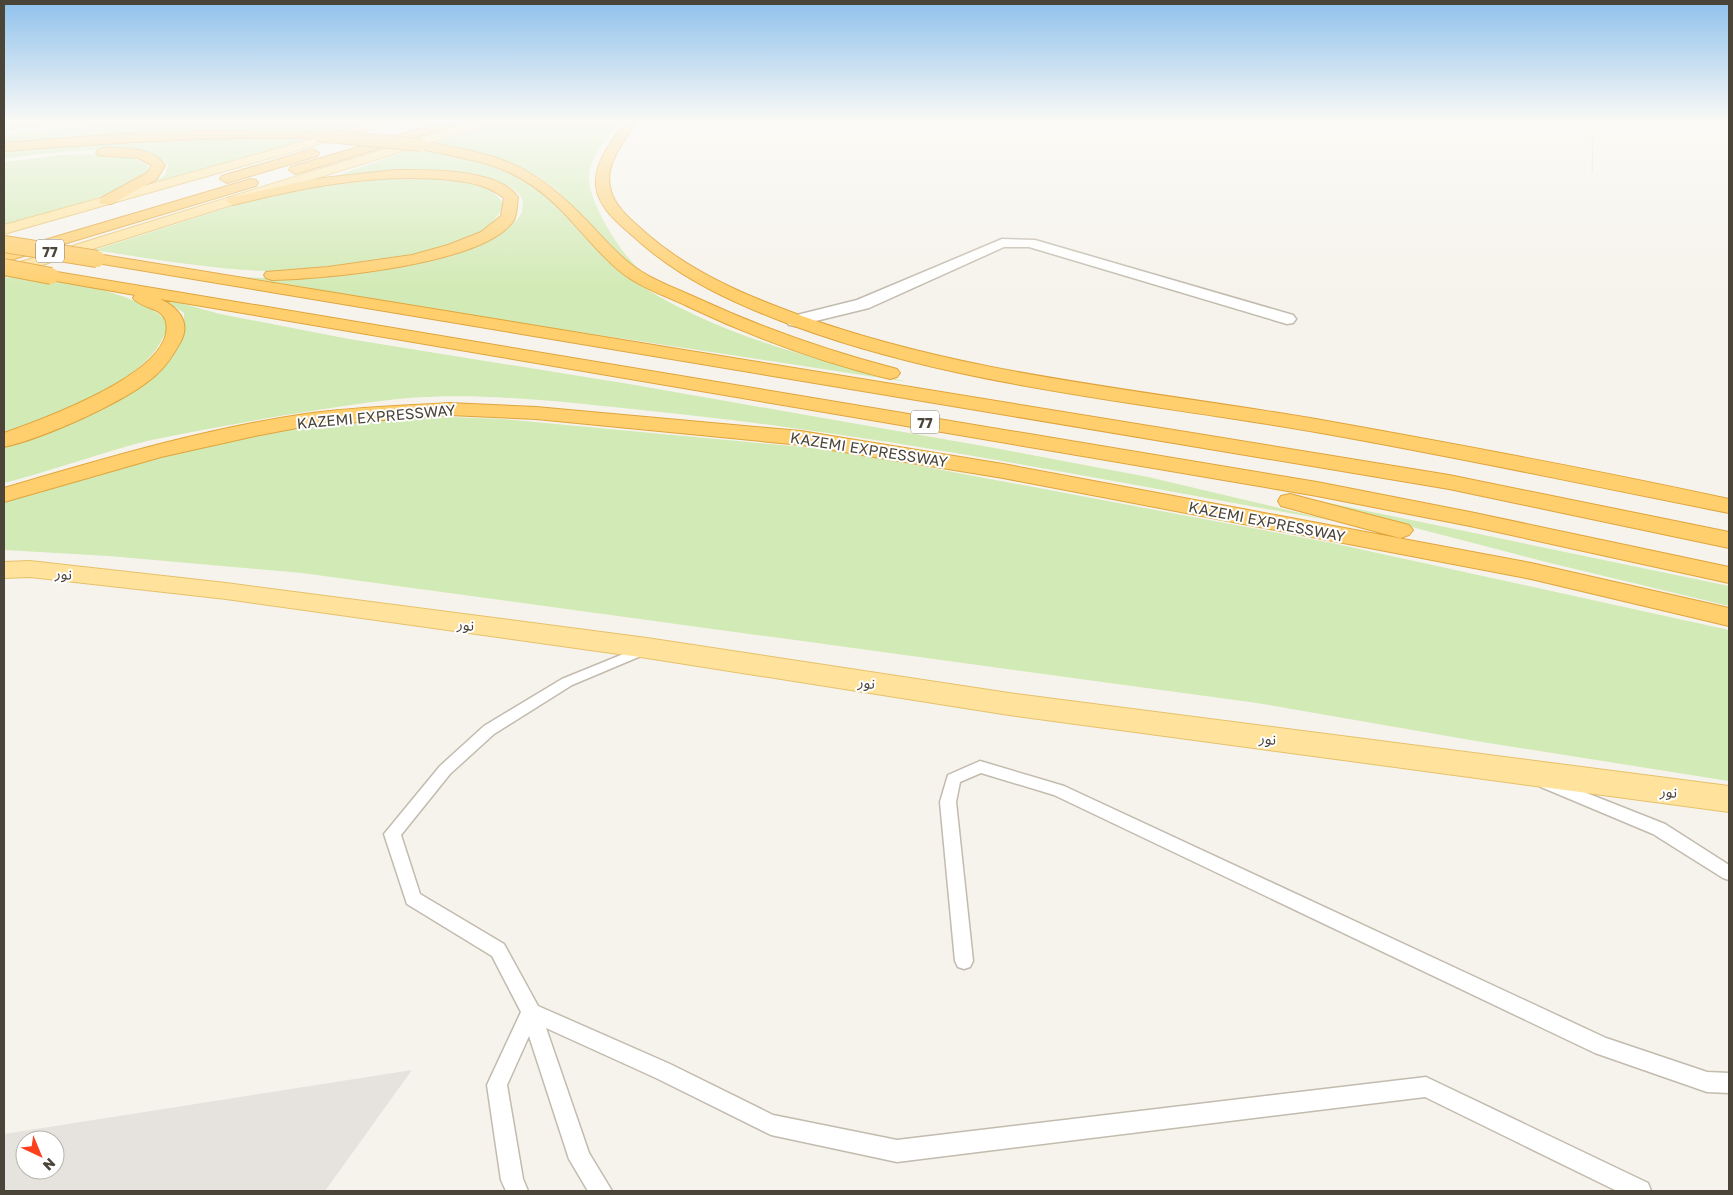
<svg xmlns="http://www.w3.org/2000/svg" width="1733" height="1195" viewBox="0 0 1733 1195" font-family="'Golos Text','Noto Sans Arabic',sans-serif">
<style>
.industrial{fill:#e6e2dd;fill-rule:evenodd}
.green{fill:#d2eab5}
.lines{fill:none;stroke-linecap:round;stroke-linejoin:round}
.lane-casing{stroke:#c2bbae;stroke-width:3}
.street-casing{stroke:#c2bbae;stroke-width:3}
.primary-casing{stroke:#e6c16a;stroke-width:2}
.highway-casing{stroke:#e0a43c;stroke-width:2}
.path{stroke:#c4b79f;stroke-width:1;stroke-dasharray:1 1;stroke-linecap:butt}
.lane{fill:#fff;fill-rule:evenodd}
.street{fill:#fff;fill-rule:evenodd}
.primary{fill:#ffe39c;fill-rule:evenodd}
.highway{fill:#ffcf6e;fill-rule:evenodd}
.highway-bridge-far1-casing{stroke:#e0a43c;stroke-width:14;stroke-linecap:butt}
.highway-bridge-casing{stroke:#e0a43c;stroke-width:18;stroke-linecap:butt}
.highway-bridge-far1{stroke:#ffcf6e;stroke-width:12}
.highway-bridge{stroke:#ffcf6e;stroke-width:16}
.labels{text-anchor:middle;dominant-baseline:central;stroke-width:4;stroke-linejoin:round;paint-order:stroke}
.shield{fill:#fff;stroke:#817c74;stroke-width:1}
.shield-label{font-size:14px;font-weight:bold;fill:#4b4439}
.street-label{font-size:15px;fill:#4b4439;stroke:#fff}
</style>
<rect width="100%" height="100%" fill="#f6f3ec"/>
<!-- industrial -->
<path class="industrial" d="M412,1070L325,1191H4V1134ZM25,1140H55V1170H25Z"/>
<!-- green -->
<path class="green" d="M4,123H88L4,131Z
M118,123H366L333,134L71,139L4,145V134Z
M494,123H618C607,138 590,157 589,177C587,196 614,242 627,256C633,264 641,271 649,278L625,261L557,190L536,175L508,164L432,143Z
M170,136L326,137L148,186L165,175L168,165C154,139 32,154 4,159V149Z
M416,148C450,154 487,159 518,176C553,196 577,231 606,259C620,274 640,285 658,296C735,340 823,361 908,382L533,325L242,277L283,279L317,277L490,238L517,220L522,212L523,201L520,195L512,188L495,181L382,172L336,176Z
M100,154L129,157L148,164V170C123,196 40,215 4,225V162L62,155Z
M425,176C453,180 490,177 504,206C497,217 490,226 478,233C443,254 401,257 362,263C330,267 299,272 268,271C209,269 152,259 95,250L290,188L328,181Z
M17,274C65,283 126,288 164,318C165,321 167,326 167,329C166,333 163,337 162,340C139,384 50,419 4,433V279Z
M162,298L220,314L349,339L629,384L1000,449L1148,477L1334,521C1107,481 881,434 651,411C571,403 489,392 408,398C363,402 318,410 274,417C231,425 189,432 147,441C99,453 52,471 4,483V447L108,407L161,370L177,349L184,327V313Z
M452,417L502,419L835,450L1332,543L1729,630V781L1476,741L1257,703L302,573L109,556L4,550V501C110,471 217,436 327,423C368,419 410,418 452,417Z
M1281,493L1729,586V606L1550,563Z"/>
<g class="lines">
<defs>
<path id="lane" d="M643,646L648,647L650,650L648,653L572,685L494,734L450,774L401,835L420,894L504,944L538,1006L670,1064L773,1115L897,1140L1426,1077L1648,1183L1651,1191H1617L1425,1097L897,1162L771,1135L656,1078L546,1028L589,1153L612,1191H588L569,1159L529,1036L507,1085L523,1179L528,1191H506L501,1180L487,1085L521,1012L492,956L407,904L384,834L440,766L484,726L562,679Z
M980,761L1064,786L1606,1038L1707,1072L1729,1073V1093L1707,1092L1595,1053L1054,795L981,773L960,782L956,802L973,961L970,967L964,969L958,967L955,961L940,802L948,775Z
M1546,777L1665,824L1729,865V880L1723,878L1653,834L1541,787L1538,783L1541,779Z"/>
<path id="street" d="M1002,239L1035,240L1293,315L1296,319L1293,323L1287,324L1029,247H1004L869,308L795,326L789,325L786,321L789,317L857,300Z"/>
<path id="primary" d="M369,123H387L386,125L4,234V225Z
M469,123H486L485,125L4,277V267Z
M30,561L226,583L647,638L1009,693L1729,786V812L1009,715L647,658L226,599L30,577L4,578V562Z"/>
<path id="highway" d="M439,123H456L455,125L299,173L295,174L289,170L291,167Z
M625,123H636C623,142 603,167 611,191C616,209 634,222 647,234C692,273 747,296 802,316C971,377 1151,390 1327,421C1461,445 1596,470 1729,499V513C1593,486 1457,457 1321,433C1145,402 963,388 794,326C735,304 679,279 633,236C618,223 598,207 596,186C594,162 612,141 625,123Z
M200,131L318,132L324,135L318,138C212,136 109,143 4,151V143L121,134Z
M421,141C492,154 527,160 579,213C599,232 617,256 639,270C657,282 678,289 697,298C762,328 828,351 897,369L900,373L897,377L890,379C820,362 752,337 687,306C668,297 647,290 629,278C606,263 580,229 560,209C513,162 477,162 417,148L415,145Z
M102,148C123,148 152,147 165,165L157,179L111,204H101L99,201L101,198L147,173L152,165L138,158L98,155L96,152Z
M313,149L319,153L317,156L227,183L220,179L222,176Z
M395,170C428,170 497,168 518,197C517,204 517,214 514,220C485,265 323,279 272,280L266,278L264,275L266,272L328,267L412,255L448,245L481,232L501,216L504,198C486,183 462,181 440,179C369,174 301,188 233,205L226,201L228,198L314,179Z
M251,179L256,180L258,183L256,186L4,262V252Z
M97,254L1449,475L1729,532V548L1449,489L91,262L89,259L91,256Z
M51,271L1317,482L1470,512L1729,567V583L1470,526L1317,496L160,299C178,307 191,322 181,341C174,354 167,365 156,375C126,402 44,438 4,447V433C40,420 177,372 166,322C163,307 141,309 133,298L135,295L45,279L43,276L45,273Z
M449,403L536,407L801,431L1003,464L1531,563L1729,608V626L1531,579L1003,478L801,445L536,419L449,415L307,426L255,436L161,457L4,502V488C103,459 203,429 305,414C353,407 401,406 449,403Z
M1290,494L1409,525L1413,530L1409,535L1400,538L1281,506L1278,501L1281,496Z"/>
</defs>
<!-- lane casing -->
<use href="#lane" class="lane-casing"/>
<!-- street casing -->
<use href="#street" class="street-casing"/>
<!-- primary casing -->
<use href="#primary" class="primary-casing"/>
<!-- highway casing -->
<use href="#highway" class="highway-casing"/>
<!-- path -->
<path class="path" d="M1589,123L1593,143L1592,172
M1366,125L1367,123"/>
<!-- lane -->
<use href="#lane" class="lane"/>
<!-- street -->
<use href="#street" class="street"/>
<!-- primary -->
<use href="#primary" class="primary"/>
<!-- highway -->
<use href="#highway" class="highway"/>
<defs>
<path id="highway-bridge-far1" d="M318,135L421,145"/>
<path id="highway-bridge" d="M4,244L97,259
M4,267L51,276"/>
</defs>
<!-- highway-bridge-far1 casing -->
<use href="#highway-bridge-far1" class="highway-bridge-far1-casing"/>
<!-- highway-bridge casing -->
<use href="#highway-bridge" class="highway-bridge-casing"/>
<!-- highway-bridge-far1 -->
<use href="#highway-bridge-far1" class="highway-bridge-far1"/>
<!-- highway-bridge -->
<use href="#highway-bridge" class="highway-bridge"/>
</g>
<!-- sky -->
<linearGradient id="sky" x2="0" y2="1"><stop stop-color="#8fc1ec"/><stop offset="0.42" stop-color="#fbfaf6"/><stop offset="1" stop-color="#fbfaf6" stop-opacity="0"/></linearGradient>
<rect width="1733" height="290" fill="url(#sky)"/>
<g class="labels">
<!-- shield labels -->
<g class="shield">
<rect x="36" y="239.5" width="28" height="23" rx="4"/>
<rect x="911" y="410.5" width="28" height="23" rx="4"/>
</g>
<g class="shield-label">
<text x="50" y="251">77</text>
<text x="925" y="422">77</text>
</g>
<!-- street labels -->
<g class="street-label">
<text transform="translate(376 416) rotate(-5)">KAZEMI EXPRESSWAY</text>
<text transform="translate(869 449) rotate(9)">KAZEMI EXPRESSWAY</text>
<text transform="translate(1267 521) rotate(11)">KAZEMI EXPRESSWAY</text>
<text transform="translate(64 573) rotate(6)">نور</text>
<text transform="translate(466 624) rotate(8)">نور</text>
<text transform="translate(867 682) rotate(9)">نور</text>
<text transform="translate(1268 738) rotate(8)">نور</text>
<text transform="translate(1669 791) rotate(7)">نور</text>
</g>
</g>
<!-- border -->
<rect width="1733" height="1195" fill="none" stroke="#4b4439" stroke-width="10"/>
<!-- north arrow -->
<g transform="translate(40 1155) rotate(136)"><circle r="24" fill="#ffffff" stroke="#b7b4b0"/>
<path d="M0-4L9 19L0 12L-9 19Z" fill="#fc3f1d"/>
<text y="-8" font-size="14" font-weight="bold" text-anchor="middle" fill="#4b4439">N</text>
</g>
</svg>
